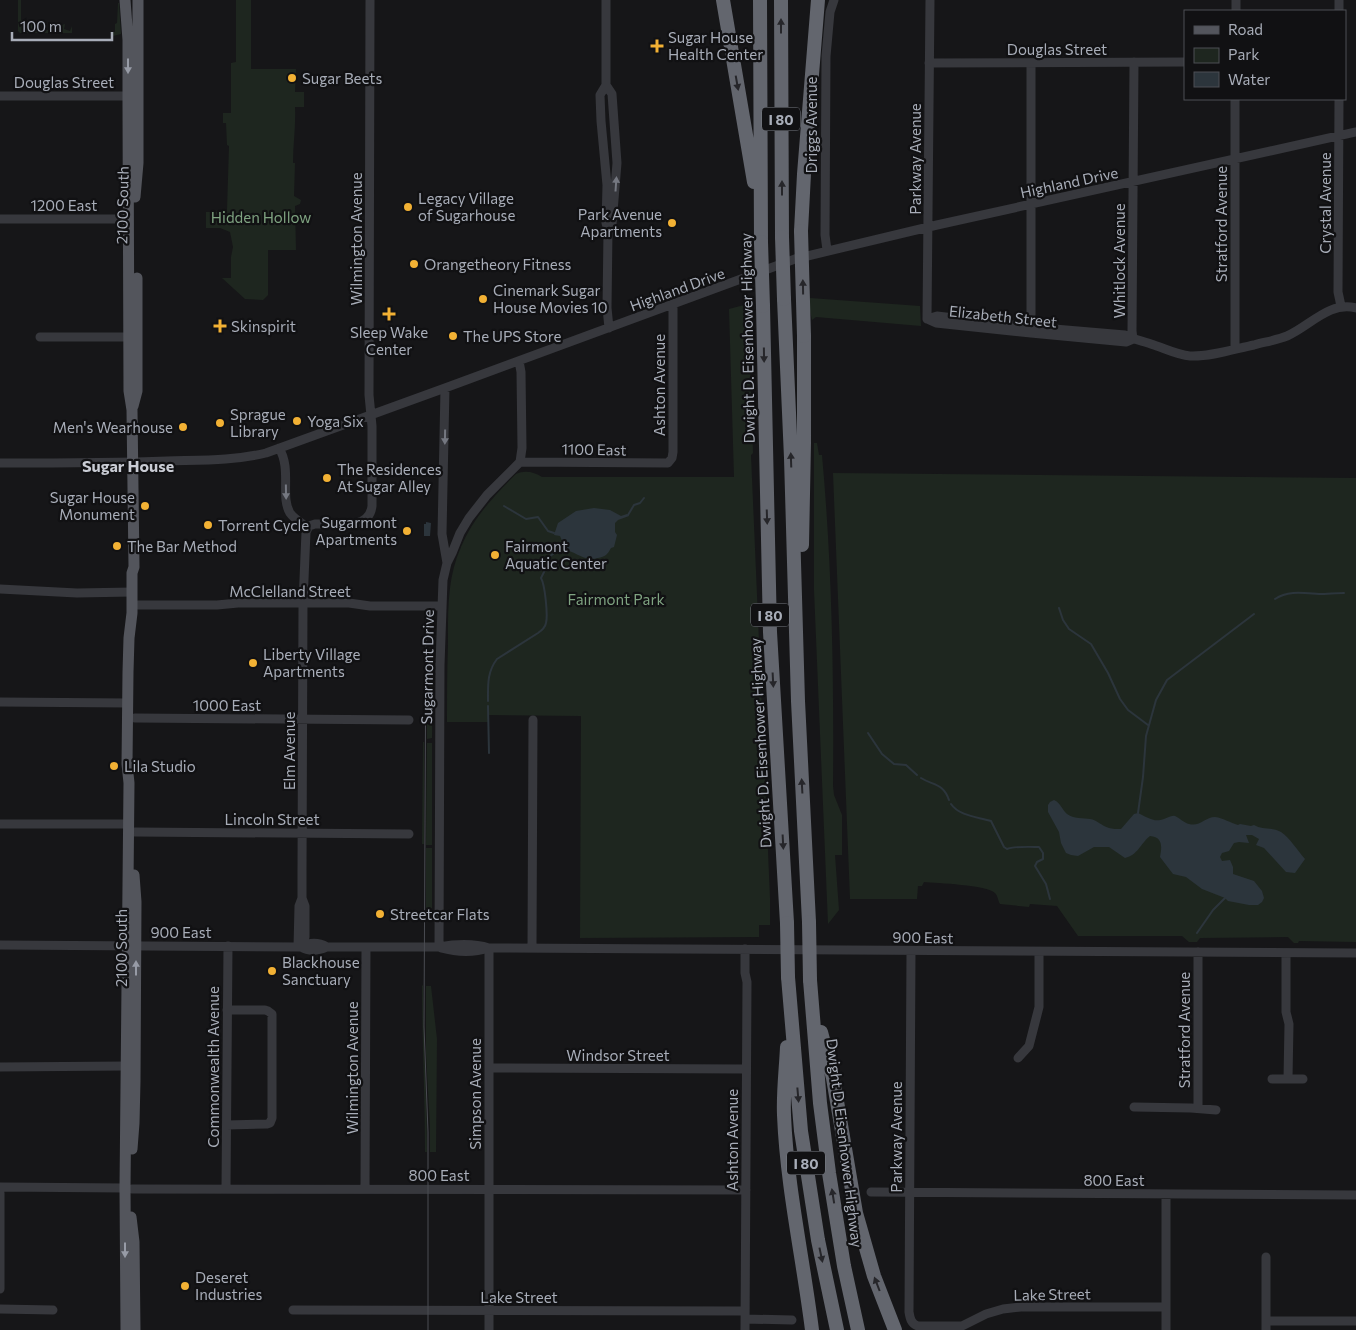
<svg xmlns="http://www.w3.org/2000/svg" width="1356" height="1330" viewBox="0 0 1356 1330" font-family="Commissioner,sans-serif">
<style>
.green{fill:#1e261f}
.water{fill:#2c353c}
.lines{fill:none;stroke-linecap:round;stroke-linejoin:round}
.stream{stroke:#2c353c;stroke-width:2}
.minor{stroke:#37383d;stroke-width:9}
.major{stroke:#53555c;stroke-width:11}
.highway{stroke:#63666e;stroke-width:14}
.tram{stroke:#4a4c52;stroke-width:1}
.highway-bridge{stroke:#63666e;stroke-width:14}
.oneway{fill:#26262a}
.oneway2{fill:#979ba6}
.oneway3{fill:#757881}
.poi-dot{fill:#f2b134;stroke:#111113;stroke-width:2}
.labels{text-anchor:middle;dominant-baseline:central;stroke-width:4.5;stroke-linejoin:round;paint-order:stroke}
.shield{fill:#111113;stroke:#7b7e86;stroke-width:1}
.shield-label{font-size:14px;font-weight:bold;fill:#a8adb8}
.poi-label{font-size:15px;fill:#a8adb8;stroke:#111113;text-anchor:start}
.street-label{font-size:15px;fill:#a8adb8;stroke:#111113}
.park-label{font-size:15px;fill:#7fa381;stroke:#111113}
.neighbourhood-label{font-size:16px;font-weight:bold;fill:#c9ccd4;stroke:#111113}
</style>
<rect width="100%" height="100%" fill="#161618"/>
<!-- green -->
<path class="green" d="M18,0H21V20H25V24H33L34,30H61L62,25L65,24L64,29L70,31L72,26V33H20L18,31Z
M236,0H251V69H296L295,92H304V107H295C296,126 293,144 293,163H295L294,196L301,200L300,204L295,206L296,250H268V295L263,300L245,299L222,278H231V257L233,247L230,232L220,228H206V212H225L227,210L229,146L227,145L226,123H223V113H231V63L236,62Z
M118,3H119L121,34L113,36L110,32H115V24L117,23Z
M810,298L920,306L921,326L816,317L812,320L810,311Z
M748,304L753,453L751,455L770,898V925H759V937L580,938L581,716L488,715V722H447C447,697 447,671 448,645C448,612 447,578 461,547C473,518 494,496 516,474C525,470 534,472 542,477H734L729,309Z
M814,443H817L819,455H822C832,565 834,675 833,786L834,795L842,815V855H835L839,910L828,924L814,590Z
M833,473L1356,478V942L1299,941L1298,943H1294L1288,937L1200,938L1197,942H1189L1182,936H1078L1057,906L1030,904L1029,907L1000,904C998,901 998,896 995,893C987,885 937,883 924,882L922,886H918L917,899H850Z
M432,655H433L432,738L427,739V704Z
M423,742H424V844H422Z
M427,743H432V845H426Z
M426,848H432V908L430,909V913H427L426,907Z
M423,985C423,1041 427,1097 427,1152H425C425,1097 422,1041 422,986Z
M426,986H431L437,1039L436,1152H430V1127L426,1054Z"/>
<!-- water -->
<path class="water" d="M594,508L610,510L621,516L627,514L629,516L618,520L615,523V532L617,535L614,547L611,548C608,554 605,557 598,558C581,563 572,546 559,551L558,549L561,547L563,543L560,536L554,535L558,523L576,511Z
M426,522L431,523L430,536H424V524H426Z
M1054,800C1061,803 1062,810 1067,814C1073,819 1084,818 1090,819C1097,820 1102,826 1109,828C1112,829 1117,829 1121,829L1134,814L1138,813C1147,817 1154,823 1164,819C1168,818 1171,815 1175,816C1180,818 1184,823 1189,824C1200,827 1205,817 1215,817C1224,818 1230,823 1238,825L1240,824L1251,826L1254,825C1262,830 1272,827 1281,832C1290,838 1297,850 1305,859L1295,873L1286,872L1264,848L1256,845L1259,839L1252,835H1246L1249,843L1239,842L1234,843L1229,851L1222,853L1220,857L1222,861L1230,860L1233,867V874L1254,881L1262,891L1264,898L1262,902L1258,905H1249L1228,901L1225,898L1202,889L1186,877L1173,874L1160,857C1162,847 1163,837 1150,836C1140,844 1138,855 1125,858L1109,847H1094L1078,856L1071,855L1066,853L1061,843L1059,832L1048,812V805L1050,802Z"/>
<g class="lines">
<!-- stream -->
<path class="stream" d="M504,506L526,519L538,517L548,531L554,533
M628,515L634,505L640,503L644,498
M1275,599C1288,590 1304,593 1319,594C1327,594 1336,593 1344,593
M1059,608L1063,620L1069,629L1091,644L1108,673L1120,699L1128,710L1148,725
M488,701C488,685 487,672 497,659L538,633C541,631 545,628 546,623C548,615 545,585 541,578L546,568L549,557L558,550
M488,706L489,753
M868,733L882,754L894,764L906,765L917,775
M921,778C934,786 943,783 949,800
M951,804C959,816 978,817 991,821L1004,847L1007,849C1013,846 1032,847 1039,847L1043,853V859L1037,862L1035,866L1046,884L1050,899
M1138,813L1143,777L1146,736L1156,700L1167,680L1254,614
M1197,933L1213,910L1225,898"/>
<!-- minor -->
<path class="minor" d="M606,0V85L600,95L601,121L607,185L606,223L608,231L607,308L609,328
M1339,0V11
M1236,11V0
M929,63L1185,62
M606,85L612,94L617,163L612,224L608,231
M0,96H128
M1339,99L1338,292L1341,306
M0,219H128
M827,250L825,235L826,56L830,12L834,0
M927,319L937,316L1031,327L1125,335C1134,340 1144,341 1154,345C1166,349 1178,355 1190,356C1210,357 1235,349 1254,345C1265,342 1277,340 1287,336C1310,326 1329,301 1356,308
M927,319L930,0
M927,319L936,323L1031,333L1126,342L1133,339
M1031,333V63
M40,337H129
M1133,339L1132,331L1134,62
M1235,349V99
M445,388L442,534L447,563
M279,448C292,469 280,497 290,513C294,519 302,523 308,528
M520,462L668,463L672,458L673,452V305
M0,463C56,463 112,463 167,461C200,460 233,461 266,453L445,388L795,259L937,225L1356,132
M0,589L77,593L132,592
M138,605H217L238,603H349L370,606H442
M0,702L128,703
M135,718L409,720
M0,824H128
M135,832L409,834
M0,945L301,947C309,952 318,951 327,947H439C456,944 473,943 489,948L1356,953
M298,947L299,906L302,898
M301,947L305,937V906L302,898V871L303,603L306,532L309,526L315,524C334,523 369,532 372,506V426L369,395L370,0
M301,947C310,942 318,942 327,947
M439,947L440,665L443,580L447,563L452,553L460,533L469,518L487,495L520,462L522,448L521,372L519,361
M441,948C456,952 473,953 489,948
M532,948L533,720
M745,949V973L747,982L745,1330
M911,951L909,1312C910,1318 911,1324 918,1326H962L986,1314L1003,1309L1021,1307H1166
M1198,952V1108
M1286,953V1012L1289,1024L1288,1079
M1018,1058L1029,1046L1039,1007V952
M0,1067L126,1066
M489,1068L746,1069
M1272,1079H1303
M1134,1107L1191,1108L1216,1110
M227,1125L267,1124L270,1123L272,1118V1014L268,1011L265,1010H227
M0,1187L125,1188
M226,1188L228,946
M132,1189L746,1190
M365,1189L366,947
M871,1192L1356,1195
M0,1193V1289
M1166,1194V1330
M1266,1257V1330
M0,1309L53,1310
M293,1310L745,1311
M745,1319L792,1320
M1266,1321H1356
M489,1330V948"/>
<!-- major -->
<path class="major" d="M125,0L128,40V105L129,391L132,410L134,567L132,573V613L129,638L128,672L127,764L129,783L125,1188L126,1330
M135,197L138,163V0
M133,406L137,391V278
M132,1149L134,1123L135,1081L136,902L134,875
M131,1217L134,1242L135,1330"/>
<!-- highway -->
<path class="highway" d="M723,0L754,182
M760,0L761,242
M781,0L782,237
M801,231L804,174L818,0
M784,299L791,458L798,701L809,922
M763,306L770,632L787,923
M802,545L804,443V336
M788,977L801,1131L818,1240L837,1330
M810,980L820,1103L829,1173L844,1266L858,1330
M821,1032L833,1078L856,1213L874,1276L895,1330
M787,1047C786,1069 783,1093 784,1115C787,1188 803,1258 812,1330"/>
<!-- tram -->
<path class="tram" d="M426,620L424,1027L428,1132V1330"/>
<!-- highway-bridge -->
<path class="highway-bridge" d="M801,231L804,336
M782,237L784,299
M761,242L763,306
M809,922L810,980
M787,923L788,977"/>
</g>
<!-- one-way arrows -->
<defs><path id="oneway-solid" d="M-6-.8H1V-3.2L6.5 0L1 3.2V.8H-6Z" transform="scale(1.25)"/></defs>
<g class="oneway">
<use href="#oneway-solid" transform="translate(781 26) rotate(-90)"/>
<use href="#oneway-solid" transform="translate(737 83) rotate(80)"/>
<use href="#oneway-solid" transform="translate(782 188) rotate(-90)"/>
<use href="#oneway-solid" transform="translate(803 287) rotate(-91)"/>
<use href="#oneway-solid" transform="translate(764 355) rotate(89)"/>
<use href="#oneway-solid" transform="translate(791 460) rotate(-92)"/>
<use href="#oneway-solid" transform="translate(767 517) rotate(88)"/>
<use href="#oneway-solid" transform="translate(773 680) rotate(87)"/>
<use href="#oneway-solid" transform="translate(802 786) rotate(-93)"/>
<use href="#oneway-solid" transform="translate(783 842) rotate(87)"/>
<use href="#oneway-solid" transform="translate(798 1095) rotate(85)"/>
<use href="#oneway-solid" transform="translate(833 1196) rotate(-99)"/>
<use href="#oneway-solid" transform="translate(821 1255) rotate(78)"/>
<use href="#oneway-solid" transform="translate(877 1284) rotate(-111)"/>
</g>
<g class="oneway2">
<use href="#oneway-solid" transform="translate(128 66) rotate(90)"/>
<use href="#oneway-solid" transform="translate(136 968) rotate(-90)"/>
<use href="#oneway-solid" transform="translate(125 1250) rotate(90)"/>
</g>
<g class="oneway3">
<use href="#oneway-solid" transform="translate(616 184) rotate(-86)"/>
<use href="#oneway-solid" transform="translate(445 437) rotate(91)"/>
<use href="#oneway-solid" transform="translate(286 492) rotate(89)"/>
</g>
<!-- markers -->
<g class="poi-dot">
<path d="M654.5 38.5h5v5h5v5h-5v5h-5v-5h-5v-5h5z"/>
<circle cx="292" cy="78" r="5"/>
<circle cx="408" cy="207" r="5"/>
<circle cx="672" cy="223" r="5"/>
<circle cx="414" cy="264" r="5"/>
<circle cx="483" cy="299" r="5"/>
<path d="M386.5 306.5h5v5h5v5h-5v5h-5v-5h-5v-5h5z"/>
<path d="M217.5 318.5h5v5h5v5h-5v5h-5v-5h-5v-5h5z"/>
<circle cx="453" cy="336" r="5"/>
<circle cx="297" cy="421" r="5"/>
<circle cx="220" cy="423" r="5"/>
<circle cx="183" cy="427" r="5"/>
<circle cx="327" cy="478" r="5"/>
<circle cx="145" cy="506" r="5"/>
<circle cx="208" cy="525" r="5"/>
<circle cx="407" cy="531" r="5"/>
<circle cx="117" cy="546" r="5"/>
<circle cx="495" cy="555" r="5"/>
<circle cx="253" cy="663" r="5"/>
<circle cx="114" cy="766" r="5"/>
<circle cx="380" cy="914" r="5"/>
<circle cx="272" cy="971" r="5"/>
<circle cx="185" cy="1286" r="5"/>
</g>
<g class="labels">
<!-- shield labels -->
<g class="shield">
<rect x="762" y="107.5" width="38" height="23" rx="4"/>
<rect x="751" y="603.5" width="38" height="23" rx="4"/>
<rect x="787" y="1151.5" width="38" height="23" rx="4"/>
</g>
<g class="shield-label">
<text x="781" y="119">I 80</text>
<text x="770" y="615">I 80</text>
<text x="806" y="1163">I 80</text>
</g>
<!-- poi labels -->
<g class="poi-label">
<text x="668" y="37">Sugar House<tspan x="668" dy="17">Health Center</tspan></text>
<text x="302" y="78">Sugar Beets</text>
<text x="418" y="198">Legacy Village<tspan x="418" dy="17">of Sugarhouse</tspan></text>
<text x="662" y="214" text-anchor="end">Park Avenue<tspan x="662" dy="17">Apartments</tspan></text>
<text x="424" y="264">Orangetheory Fitness</text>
<text x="493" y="290">Cinemark Sugar<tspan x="493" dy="17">House Movies 10</tspan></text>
<text x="231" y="326">Skinspirit</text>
<text x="389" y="332" text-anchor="middle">Sleep Wake<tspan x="389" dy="17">Center</tspan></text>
<text x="463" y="336">The UPS Store</text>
<text x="230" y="414">Sprague<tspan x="230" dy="17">Library</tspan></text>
<text x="307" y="421">Yoga Six</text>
<text x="173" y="427" text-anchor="end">Men's Wearhouse</text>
<text x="337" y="469">The Residences<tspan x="337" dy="17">At Sugar Alley</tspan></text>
<text x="135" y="497" text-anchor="end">Sugar House<tspan x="135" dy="17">Monument</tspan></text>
<text x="397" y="522" text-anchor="end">Sugarmont<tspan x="397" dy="17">Apartments</tspan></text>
<text x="218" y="525">Torrent Cycle</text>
<text x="127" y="546">The Bar Method</text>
<text x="505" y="546">Fairmont<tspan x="505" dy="17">Aquatic Center</tspan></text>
<text x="263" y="654">Liberty Village<tspan x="263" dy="17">Apartments</tspan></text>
<text x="124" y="766">Lila Studio</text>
<text x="390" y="914">Streetcar Flats</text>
<text x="282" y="962">Blackhouse<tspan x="282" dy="17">Sanctuary</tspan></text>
<text x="195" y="1277">Deseret<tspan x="195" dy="17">Industries</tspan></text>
</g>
<!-- street labels -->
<g class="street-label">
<text x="1057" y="49">Douglas Street</text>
<text x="64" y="82">Douglas Street</text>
<text transform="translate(811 125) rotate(-90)">Driggs Avenue</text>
<text transform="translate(915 159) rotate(-90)">Parkway Avenue</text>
<text transform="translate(1069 182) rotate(-12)">Highland Drive</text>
<text transform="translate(1325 203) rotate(-90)">Crystal Avenue</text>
<text x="64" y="205">1200 East</text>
<text transform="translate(122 205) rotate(-89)">2100 South</text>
<text transform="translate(1221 224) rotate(-90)">Stratford Avenue</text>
<text transform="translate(356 239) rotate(-90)">Wilmington Avenue</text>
<text transform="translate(1119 261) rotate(-90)">Whitlock Avenue</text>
<text transform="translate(677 289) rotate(-20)">Highland Drive</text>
<text transform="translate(1003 316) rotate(6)">Elizabeth Street</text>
<text transform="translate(747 338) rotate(-91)">Dwight D. Eisenhower Highway</text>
<text transform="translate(659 385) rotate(-90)">Ashton Avenue</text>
<text transform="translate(594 449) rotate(1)">1100 East</text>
<text x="290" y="591">McClelland Street</text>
<text transform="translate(427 667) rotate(-89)">Sugarmont Drive</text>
<text x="227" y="705">1000 East</text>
<text transform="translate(760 743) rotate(-93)">Dwight D. Eisenhower Highway</text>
<text transform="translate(289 751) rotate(-90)">Elm Avenue</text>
<text x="272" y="819">Lincoln Street</text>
<text x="181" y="932">900 East</text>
<text transform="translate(923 937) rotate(1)">900 East</text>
<text transform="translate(121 948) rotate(-90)">2100 South</text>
<text transform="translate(1184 1030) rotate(-90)">Stratford Avenue</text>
<text x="618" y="1055">Windsor Street</text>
<text transform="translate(213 1067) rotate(-90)">Commonwealth Avenue</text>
<text transform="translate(352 1068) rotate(-90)">Wilmington Avenue</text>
<text transform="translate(475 1094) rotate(-90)">Simpson Avenue</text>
<text transform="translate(896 1137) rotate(-90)">Parkway Avenue</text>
<text transform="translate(732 1140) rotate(-90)">Ashton Avenue</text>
<text transform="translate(845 1143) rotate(83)">Dwight D. Eisenhower Highway</text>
<text x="439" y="1175">800 East</text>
<text x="1114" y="1180">800 East</text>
<text transform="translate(1052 1294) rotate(-1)">Lake Street</text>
<text x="519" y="1297">Lake Street</text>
</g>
<!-- park labels -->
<g class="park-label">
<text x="261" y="217">Hidden Hollow</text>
<text x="616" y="599">Fairmont Park</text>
</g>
<!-- neighbourhood labels -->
<g class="neighbourhood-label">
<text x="128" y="465">Sugar House</text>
</g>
</g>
<!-- legend -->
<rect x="1184" y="10" width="162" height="90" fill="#111113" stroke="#4d4f55"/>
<rect x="1194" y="26" width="25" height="8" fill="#53555c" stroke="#4d4f55"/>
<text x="1228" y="35" font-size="15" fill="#a8adb8">Road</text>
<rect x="1194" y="48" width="25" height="15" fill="#1e261f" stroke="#4d4f55"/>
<text x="1228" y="60" font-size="15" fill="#a8adb8">Park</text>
<rect x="1194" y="72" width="25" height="15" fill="#2c353c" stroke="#4d4f55"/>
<text x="1228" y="85" font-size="15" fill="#a8adb8">Water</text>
<!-- scale -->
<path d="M12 32v8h100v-8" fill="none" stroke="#a8adb8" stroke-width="2.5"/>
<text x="20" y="32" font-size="15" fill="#a8adb8" stroke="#111113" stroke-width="4" paint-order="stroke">100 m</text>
</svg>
